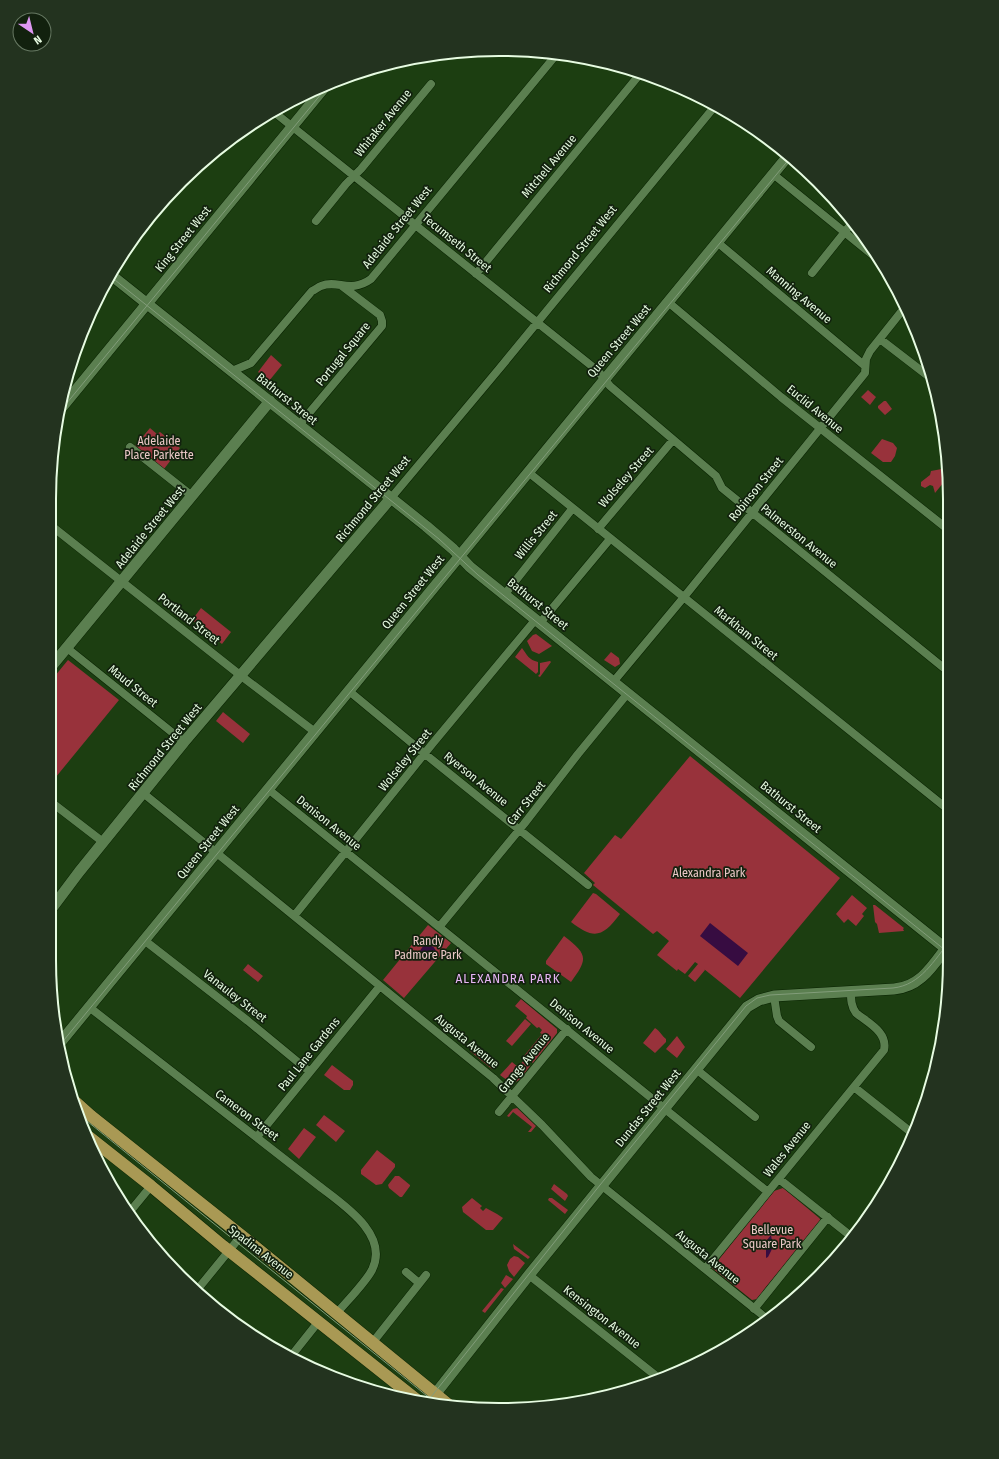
<svg xmlns="http://www.w3.org/2000/svg" width="999" height="1459" viewBox="0 0 999 1459" font-family="'Fira Sans Condensed',sans-serif">
<style>
.green{fill:#98323b}
.water{fill:#370c41}
.lines{fill:none;stroke-linecap:round;stroke-linejoin:round}
.street-casing{stroke:#092302;stroke-width:9}
.secondary-casing{stroke:#092302;stroke-width:12}
.primary-casing{stroke:#092302;stroke-width:13}
.street{stroke:#5b7f50;stroke-width:8}
.secondary{stroke:#5b7f50;stroke-width:11}
.primary{stroke:#a99954;stroke-width:12}
.tram{stroke:#829d7a;stroke-width:1}
.labels{text-anchor:middle;dominant-baseline:central;stroke-width:3.5;stroke-linejoin:round;paint-order:stroke}
.street-label{font-size:12px;fill:#e7fce2;stroke:#12210e}
.park-label{font-size:12px;fill:#ebc8c7;stroke:#12210e}
.neighbourhood-label{font-size:13px;letter-spacing:1px;fill:#e6b5f4;stroke:#12210e}
.rim{fill:none;stroke:#e7fce2;stroke-width:2}
</style>
<rect width="100%" height="100%" fill="#1c3e11"/>
<!-- green -->
<path class="green" d="M271,355L282,365L269,381L258,372Z
M868,390L876,397L870,405L861,397Z
M884,401H886L892,409L885,415L878,408V406Z
M150,428L157,434L160,432L180,448L164,469L135,446Z
M882,439L893,443L897,448L895,456L891,462H883L871,453Z
M947,468L948,477L935,493L933,486L930,485L925,488L921,486V482L930,475L931,471Z
M201,608L231,632L222,644L192,620Z
M536,634L552,646L539,654L532,651L527,641L533,635Z
M522,648C527,655 529,660 538,662V672L536,674L515,657Z
M611,652L619,658L620,664L615,667L604,660Z
M68,660L119,700L51,783L50,682Z
M550,661L551,662L540,677L538,676L540,674V663Z
M223,712L250,734L243,743L216,721Z
M690,756L840,878L740,998L704,969L705,970L695,982L688,976L698,964L695,962L685,974L678,969L677,971L657,955L669,941L657,931L653,934L593,885L595,883L584,873L615,835L621,839Z
M593,893L596,894L620,914C603,937 594,940 571,922Z
M852,895L867,908L862,914L864,916L856,926L848,919L844,923L836,914Z
M873,905H875L904,928L903,929L904,931L879,933L877,924L875,922Z
M428,925L451,943L404,998L383,980Z
M564,936C587,954 589,958 571,982L546,964V961Z
M248,964L263,976L258,982L243,970Z
M521,999L557,1029V1033L533,1063L524,1056L542,1034L540,1033L542,1030L539,1027L537,1028L526,1018L527,1016L515,1006Z
M525,1019L531,1024L512,1046L506,1041Z
M655,1028C660,1031 662,1036 666,1039V1042L655,1053L643,1043Z
M677,1036L685,1047L677,1058L666,1049Z
M474,1047L493,1070L470,1051Z
M524,1060L530,1066C519,1080 518,1089 500,1075L512,1062L518,1067Z
M332,1065L353,1081V1085L350,1090H344L324,1075Z
M517,1108L536,1126L531,1132H528L532,1127L513,1112L509,1117L507,1116L513,1109Z
M324,1115L345,1131L336,1142L316,1125Z
M304,1128L316,1137L299,1159L288,1149Z
M377,1150L395,1164V1167L382,1184L376,1185L361,1174V1170Z
M395,1176H399L410,1185V1186L402,1197H400L389,1188L388,1185Z
M554,1184L567,1194L568,1196L565,1201L551,1189Z
M783,1188L818,1217L820,1219V1221L757,1299L752,1300L712,1268L774,1191Z
M472,1198L482,1206L480,1208L483,1211L486,1208L497,1214L503,1218L493,1230H486L463,1212L462,1207Z
M549,1198H552L568,1210L565,1214L548,1200Z
M513,1244L530,1257L528,1259L514,1249Z
M514,1256L518,1257L525,1263L514,1277L509,1271L507,1265L510,1259Z
M506,1275L513,1279L505,1288L501,1283Z
M501,1288L504,1289L485,1313L482,1311Z"/>
<!-- water -->
<path class="water" d="M710,923L748,953L738,966L700,936Z
M420 953a8 8 0 1 1 16 0a8 8 0 1 1-16 0Z
M771,1235L773,1247L768,1257L766,1258V1249L765,1247L767,1240Z"/>
<g class="lines">
<defs>
<path id="street" d="M274,112L598,371L610,386L709,470L716,476L722,488L950,673
M773,174L880,261
M316,221L346,184L361,169L431,84
M717,242L865,366
M812,273L852,223
M476,274L640,74
M668,302L781,397L950,531
M880,339L932,379
M232,371L251,363L312,291C315,290 318,287 321,286C338,279 350,294 371,279L556,55
M299,425L382,326V321L380,315L342,286
M130,447L192,496
M528,472L950,811
M391,498L499,369L715,106
M49,524L240,675L315,732
M598,529L673,440
M505,594L572,509
M540,623L610,539
M67,648L184,742
M614,681L684,597L865,373L866,359L870,351L905,307
M349,691L425,754L588,885
M268,789L768,1192
M143,793L493,1078L542,1125L591,1177L766,1318
M51,802L103,842
M294,916L433,743L536,619
M440,926L524,824L578,754L628,693
M144,940L248,1021L310,1072
M774,996L777,1016L779,1021L811,1047
M89,1007L319,1186C342,1204 390,1234 372,1270C365,1283 347,1301 337,1313
M696,1069L755,1117
M854,1087L912,1133
M499,1112L567,1029
M257,1137L380,986
M779,1179L852,1237
M128,1214L151,1186
M705,1269L884,1050C888,1032 868,1023 856,1013C851,1006 851,1000 851,992
M406,1272L419,1283
M529,1275L660,1379
M197,1290L241,1236
M754,1309L828,1217
M373,1342L426,1275
M292,1355L319,1321"/>
<path id="secondary" d="M111,275L426,526L453,549L470,567L950,952
M58,412L328,83
M50,668L270,401
M52,908L79,872L184,742L391,498
M59,1044L788,156
M429,1402L529,1275L747,1007L759,1000L774,996L894,989C922,987 934,963 950,943"/>
<path id="primary" d="M72,1099L91,1116L247,1240L450,1406
M89,1137L151,1186L223,1246L417,1400"/>
</defs>
<!-- street casing -->
<use href="#street" class="street-casing"/>
<!-- secondary casing -->
<use href="#secondary" class="secondary-casing"/>
<!-- primary casing -->
<use href="#primary" class="primary-casing"/>
<!-- street -->
<use href="#street" class="street"/>
<!-- secondary -->
<use href="#secondary" class="secondary"/>
<!-- primary -->
<use href="#primary" class="primary"/>
<!-- tram -->
<path class="tram" d="M110,276L439,539L478,575L950,954
M57,415L331,82
M59,1046L790,158
M77,1113L437,1404
M427,1402L600,1185L746,1006L757,998L770,995L893,988C921,985 934,960 950,941"/>
</g>
<g class="labels">
<!-- street labels -->
<g class="street-label">
<text transform="translate(383 123) rotate(-51)">Whitaker Avenue</text>
<text transform="translate(549 166) rotate(-50)">Mitchell Avenue</text>
<text transform="translate(397 227) rotate(-51)">Adelaide Street West</text>
<text transform="translate(183 239) rotate(-51)">King Street West</text>
<text transform="translate(457 243) rotate(39)">Tecumseth Street</text>
<text transform="translate(580 249) rotate(-51)">Richmond Street West</text>
<text transform="translate(799 295) rotate(40)">Manning Avenue</text>
<text transform="translate(619 341) rotate(-50)">Queen Street West</text>
<text transform="translate(343 354) rotate(-51)">Portugal Square</text>
<text transform="translate(287 399) rotate(39)">Bathurst Street</text>
<text transform="translate(815 409) rotate(39)">Euclid Avenue</text>
<text transform="translate(626 477) rotate(-49)">Wolseley Street</text>
<text transform="translate(756 489) rotate(-51)">Robinson Street</text>
<text transform="translate(373 499) rotate(-50)">Richmond Street West</text>
<text transform="translate(150 527) rotate(-51)">Adelaide Street West</text>
<text transform="translate(536 535) rotate(-51)">Willis Street</text>
<text transform="translate(799 536) rotate(39)">Palmerston Avenue</text>
<text transform="translate(413 592) rotate(-51)">Queen Street West</text>
<text transform="translate(538 604) rotate(39)">Bathurst Street</text>
<text transform="translate(189 619) rotate(38)">Portland Street</text>
<text transform="translate(746 633) rotate(39)">Markham Street</text>
<text transform="translate(133 686) rotate(39)">Maud Street</text>
<text transform="translate(165 747) rotate(-51)">Richmond Street West</text>
<text transform="translate(405 760) rotate(-51)">Wolseley Street</text>
<text transform="translate(476 779) rotate(39)">Ryerson Avenue</text>
<text transform="translate(526 803) rotate(-51)">Carr Street</text>
<text transform="translate(791 807) rotate(39)">Bathurst Street</text>
<text transform="translate(329 823) rotate(39)">Denison Avenue</text>
<text transform="translate(208 842) rotate(-51)">Queen Street West</text>
<text transform="translate(235 996) rotate(38)">Vanauley Street</text>
<text transform="translate(582 1026) rotate(39)">Denison Avenue</text>
<text transform="translate(467 1041) rotate(39)">Augusta Avenue</text>
<text transform="translate(309 1054) rotate(-51)">Paul Lane Gardens</text>
<text transform="translate(524 1063) rotate(-51)">Grange Avenue</text>
<text transform="translate(648 1108) rotate(-51)">Dundas Street West</text>
<text transform="translate(247 1115) rotate(37)">Cameron Street</text>
<text transform="translate(787 1149) rotate(-51)">Wales Avenue</text>
<text transform="translate(261 1252) rotate(38)">Spadina Avenue</text>
<text transform="translate(708 1257) rotate(39)">Augusta Avenue</text>
<text transform="translate(602 1317) rotate(38)">Kensington Avenue</text>
</g>
<!-- park labels -->
<g class="park-label">
<text x="159" y="441">Adelaide<tspan x="159" dy="14">Place Parkette</tspan></text>
<text x="709" y="873">Alexandra Park</text>
<text x="428" y="941">Randy<tspan x="428" dy="14">Padmore Park</tspan></text>
<text x="772" y="1230">Bellevue<tspan x="772" dy="14">Square Park</tspan></text>
</g>
<!-- neighbourhood labels -->
<g class="neighbourhood-label">
<text x="508" y="978">ALEXANDRA PARK</text>
</g>
</g>
<!-- crop -->
<path d="M0 0H999V1459H0ZM499 56H500A443 443 0 0 1 943 499V960A443 443 0 0 1 500 1403H499A443 443 0 0 1 56 960V499A443 443 0 0 1 499 56Z" fill="#23331f" fill-rule="evenodd"/>
<path class="rim" d="M499 56H500A443 443 0 0 1 943 499V960A443 443 0 0 1 500 1403H499A443 443 0 0 1 56 960V499A443 443 0 0 1 499 56Z"/>
<!-- north arrow -->
<g transform="translate(32 32) rotate(145)"><circle r="19" fill="#12210e" stroke="#677963"/>
<path d="M0-3L7 15L0 10L-7 15Z" fill="#de98f2"/>
<text y="-6" font-size="11" font-weight="bold" text-anchor="middle" fill="#e7fce2">N</text>
</g>
</svg>
